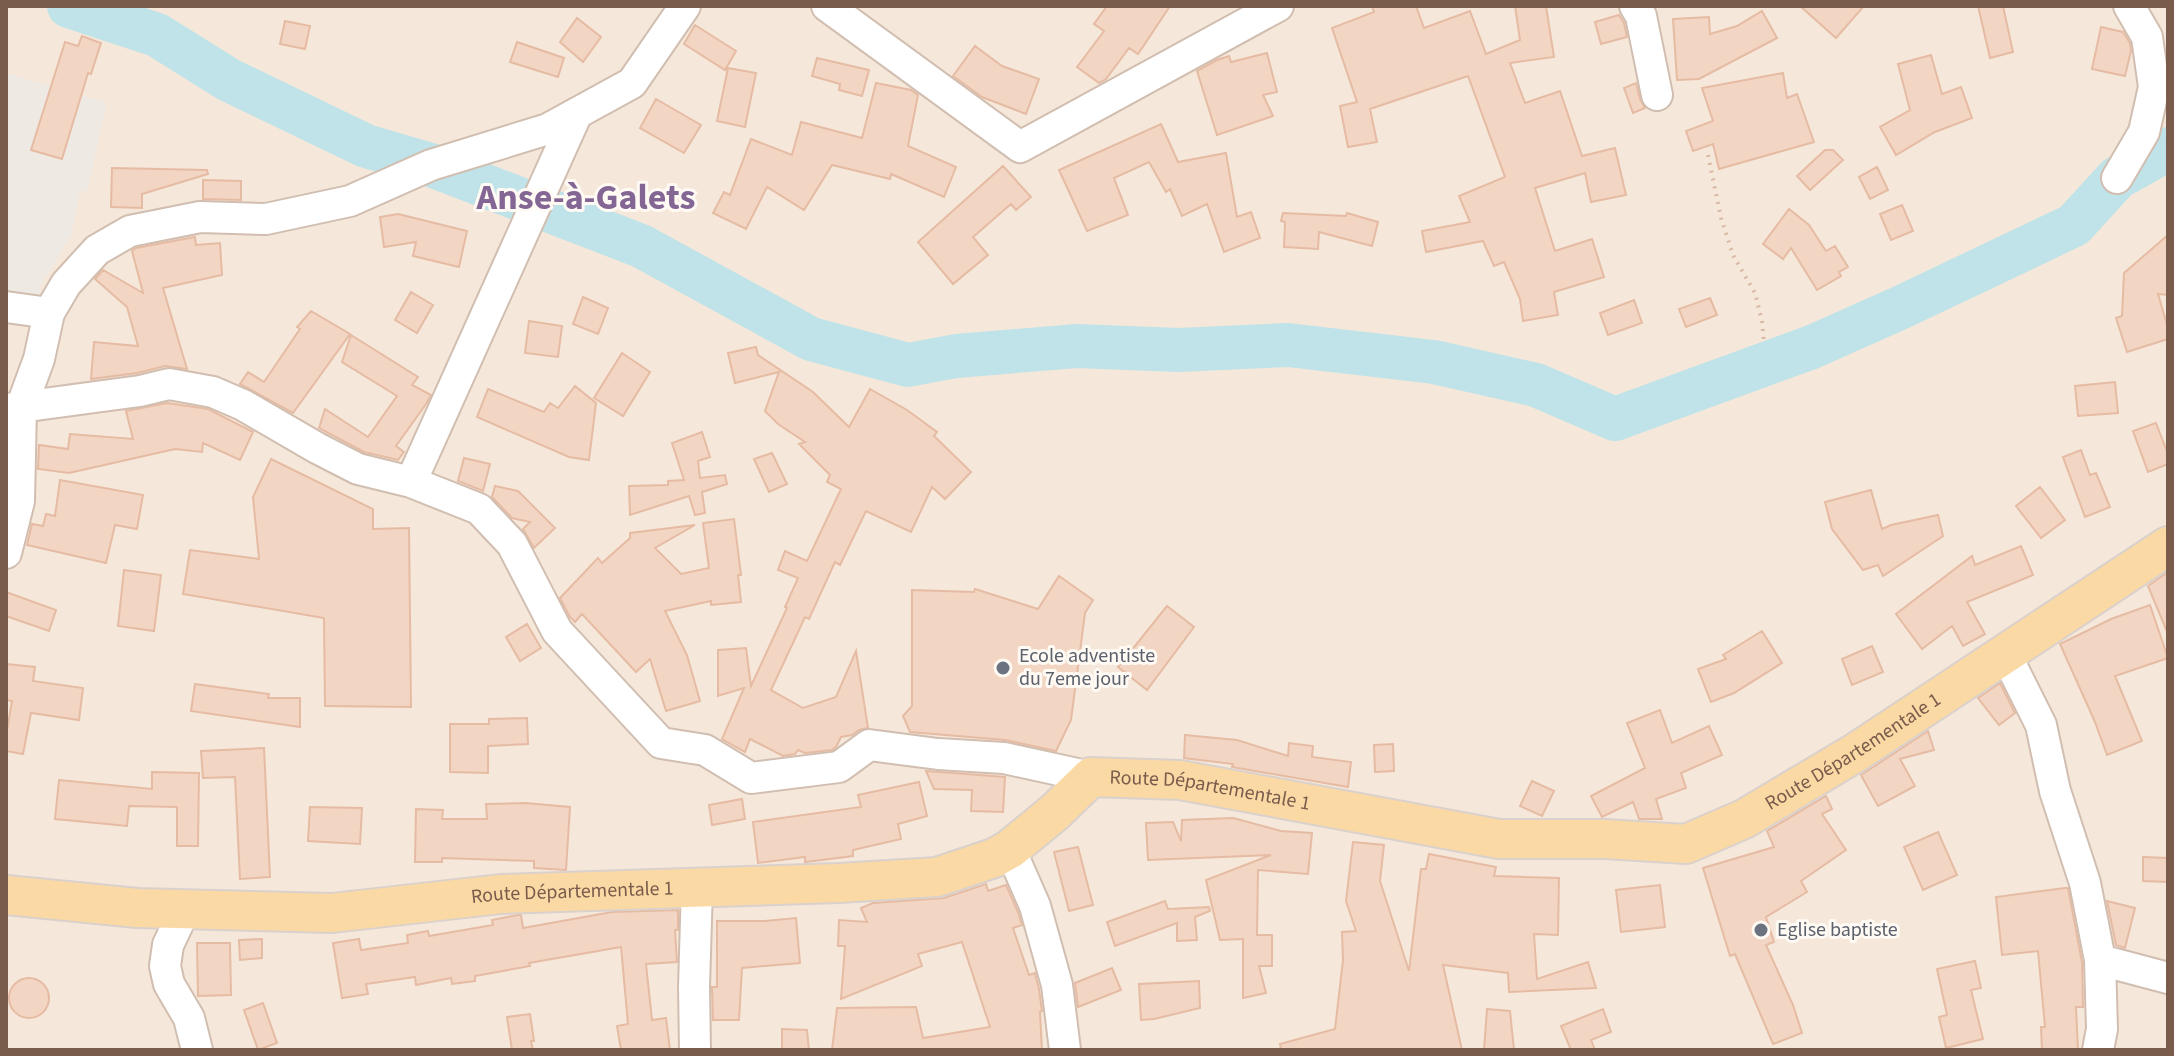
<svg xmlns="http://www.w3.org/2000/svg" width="2174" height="1056" viewBox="0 0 2174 1056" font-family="'Source Sans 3',sans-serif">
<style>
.residential{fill:#f5e8da}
.industrial{fill:#efe9e4}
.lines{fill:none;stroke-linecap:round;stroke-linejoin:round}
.river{stroke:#bfe3e8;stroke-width:44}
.building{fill:#f3d5c3;stroke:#e6bba3;stroke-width:2}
.minor-casing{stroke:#d1beb0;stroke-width:34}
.major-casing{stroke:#dad1cd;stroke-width:42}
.path{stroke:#d9b8a5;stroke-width:4;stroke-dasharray:2 6;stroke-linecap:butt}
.minor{stroke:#fff;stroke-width:30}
.major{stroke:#fbd9a5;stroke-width:38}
.worship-dot{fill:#6b7280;stroke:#fffaf3;stroke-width:3}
.labels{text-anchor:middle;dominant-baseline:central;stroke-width:6;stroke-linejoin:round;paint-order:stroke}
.worship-label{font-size:20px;fill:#5b616d;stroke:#fffaf3;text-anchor:start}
.street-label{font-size:20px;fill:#7a5c4d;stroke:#fffaf3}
.town-label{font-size:36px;font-weight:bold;fill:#846695;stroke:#fffaf3}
</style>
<rect width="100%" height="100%" fill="#fdf6ec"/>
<!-- residential -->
<path class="residential" d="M6,6H2168V1050H6Z"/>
<!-- industrial -->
<path class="industrial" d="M6,73L107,103L87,191L80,192L71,236L40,286L41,306L6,301Z"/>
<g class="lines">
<!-- river -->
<path class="river" d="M69,6L157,35L229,80L366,146L431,165L641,246L811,339L908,365L956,356L1077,346L1178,350L1288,345L1434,362L1536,385L1615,419L1812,347L1904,306L2074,225L2117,178L2168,149"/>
</g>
<!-- building -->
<path class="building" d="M1107,6H1170L1138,54L1129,48L1106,79L1099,83L1077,67L1104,31L1094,24Z
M1372,6H1416L1424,28L1470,11L1486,54L1520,40L1515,6H1546L1554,57L1510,63L1525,103L1560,91L1582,156L1615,148L1626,195L1591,202L1585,173L1535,188L1555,251L1592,239L1604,277L1554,292L1558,315L1523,321L1520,299L1504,262L1494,266L1483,241L1426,252L1422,231L1470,222L1459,196L1505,177L1468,76L1370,109L1377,142L1348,147L1340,106L1357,102L1332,28L1374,12Z
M1800,6H1864L1836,38Z
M1978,6H2003L2013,52L1990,58Z
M1762,11L1777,38L1699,79L1677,80L1673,19L1709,17L1710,34L1737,26Z
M1619,15L1624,23L1627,37L1601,44L1595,22Z
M577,18L601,37L583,62L560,42Z
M285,21L310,26L305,49L280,44Z
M695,25L736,51L725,70L684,44Z
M2101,27L2123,32L2130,43L2131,51L2125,76L2092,69Z
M82,36L101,43L91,74L88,73L62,159L31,150L65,42L78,46Z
M517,42L564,58L558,77L510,62Z
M975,46L1002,66L1039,79L1026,114L982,97L953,76Z
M1267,53L1277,92L1263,95L1273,116L1217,135L1197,71L1217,60L1229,56L1231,62Z
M1931,55L1942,94L1961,87L1972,118L1935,132L1896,155L1880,127L1910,110L1898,64Z
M817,58L869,70L862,96L839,90L840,84L812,76Z
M728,68L756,73L745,127L717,121Z
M1783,73L1787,98L1797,94L1814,142L1719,169L1713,144L1693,151L1686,131L1713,121L1702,88Z
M876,83L911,90L918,95L908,146L956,167L944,197L891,174L890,179L832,165L804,210L767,187L746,229L713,213L724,192L730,195L751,139L792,155L801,122L862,138Z
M1636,83L1640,99L1645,108L1633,113L1624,88Z
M656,99L701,125L684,153L640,128Z
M1161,124L1178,162L1226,153L1237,217L1251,212L1260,238L1224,252L1207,204L1182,216L1170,189L1166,192L1149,162L1114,178L1128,215L1087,231L1059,170Z
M1825,150H1833L1843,160L1810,190L1797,176Z
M1003,166L1031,197L1016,210L1011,204L973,237L988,255L953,284L918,242Z
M1877,167L1888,190L1870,199L1859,177Z
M112,168L207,170L208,174L142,194V208L111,207Z
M203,180L241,181V200L203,199Z
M1902,205L1913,231L1891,240L1880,214Z
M1789,209L1809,225L1826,251L1835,246L1848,267L1839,272L1841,276L1817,290L1791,248L1783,259L1763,244Z
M1283,213L1346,216L1347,213L1378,222L1372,246L1319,232L1318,249L1284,247L1285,222L1281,221Z
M398,214L467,231L459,267L413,256L416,242L384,247L380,217Z
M2168,235V295L2158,294L2168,328V339L2127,352L2116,318L2122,316L2124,273Z
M195,237L196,245L220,243L222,275L163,288L187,369L165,366L137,373L91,379L94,342L138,346L127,307L95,279L103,270L143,293L132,251L136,248Z
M411,292L433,305L417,333L395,320Z
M583,297L608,308L598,334L573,324Z
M1710,298L1717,315L1686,327L1679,309Z
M1634,300L1642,323L1608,335L1600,313Z
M311,311L350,334L293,413L240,384L248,372L264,382L300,329L297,327Z
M529,321L562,326L558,357L525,353Z
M351,335L418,377L412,385L431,395L426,404L396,446L404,452L398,460L364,452L319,428L325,409L368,437L397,396L342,362Z
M756,347L758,355L813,392L849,427L870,389L907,410L937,432L934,436L971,472L945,499L932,487L911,532L866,511L840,565L835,562L809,619L805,617L771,690L803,708L836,697L856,651L868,728L859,730L852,735L841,737L836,747L832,750L805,753L798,750L795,754L783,756L750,739L745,752L722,739L744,688L718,696V650L746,648L751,686L787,608L785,607L798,578L778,570L785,551L807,561L841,489L827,482L830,475L799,444L805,442L778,424L765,411L779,372L735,383L728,353Z
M622,353L650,372L623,416L594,398Z
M2115,382L2118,413L2078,416L2075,386Z
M575,386L596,403L589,460L569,457L477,417L488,389L544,412L550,403L558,408Z
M167,403L208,409L253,432L240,460L203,443L202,452L175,449L69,473L38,469L39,445L68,449L70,434L133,439L126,411Z
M2156,423L2168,454V464L2148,472L2133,431Z
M702,432L710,457L698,461L700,478L725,475L727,484L702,492L705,513L695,515L689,496L630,515L629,486L668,485V481L684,480L672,443Z
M2081,450L2090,475L2096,473L2110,507L2085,517L2063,457Z
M772,453L787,484L769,492L754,459Z
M464,458L490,464L483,491L458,481Z
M271,459L373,509V529L409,528L411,707L325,706L324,618L183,594L190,550L259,559L253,497Z
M60,480L143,495L137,529L115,525L106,563L27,545L32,524L43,526L46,514L55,516Z
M495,486L518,491L555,528L534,548L523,529L530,522L512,518L492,497Z
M2040,487L2065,520L2041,538L2016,506Z
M1871,490L1882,529L1891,525L1938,515L1943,536L1883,576L1878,565L1863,570L1832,529L1825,502Z
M734,519L741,575H738L741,602L711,605V601L665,611L687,655L700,701L666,711L650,659L636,672L582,614L575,622L570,617L560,598L598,558L602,563L630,538V533L695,525L655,548L681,574L709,568L703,523Z
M2021,546L2033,575L1967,602L1985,634L1963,646L1952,626L1922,649L1896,614L1972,556L1975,565Z
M124,570L161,575L154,631L118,626Z
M2168,572V634L2148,586Z
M1059,576L1093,600L1085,613L1071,720L1056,751L1005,740L910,732L903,716L912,706V590L974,592L975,589L1038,609Z
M6,592L56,610L49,631L6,616Z
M2150,605L2168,658L2115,676L2142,741L2107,755L2095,722L2060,644L2111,619Z
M1167,606L1194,627L1147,690L1118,667Z
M527,624L541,648L520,661L506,637Z
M1762,631L1782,663L1734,693L1711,702L1698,669L1726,659L1723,655Z
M1872,646L1883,672L1852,685L1842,659Z
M6,664L35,667L33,681L83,688L79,720L31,713L23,754L6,751V736L12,701L6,700Z
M2000,683L2015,713L1999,725L1978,698Z
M195,684L269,694L268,698H300V727L191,711Z
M1660,710L1672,743L1709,726L1722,755L1681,773L1686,788L1656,799L1662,819H1639L1633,802L1602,817L1591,796L1645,768L1627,723Z
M527,718L528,744L488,746V773L450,772V724H489V719Z
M1928,731L1934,750L1900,759L1915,786L1878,806L1861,775Z
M1185,735L1237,740L1288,756L1289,743L1313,746L1312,757L1351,762L1348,787L1232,767L1233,764L1184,758Z
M1393,744L1394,771L1375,772L1374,745Z
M264,748L270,877L240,879L235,777L203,778L201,751Z
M926,771L1005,777L1003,812L971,811L972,790L934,789Z
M152,772L199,773L198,846H177V807L129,806L127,826L55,819L59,780L152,789Z
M1532,781L1554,791L1542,816L1520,806Z
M919,782L927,816L898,824L901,839L853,850V856L805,862V857L758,863L753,822L861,807L858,795Z
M1826,796L1832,809L1822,814L1846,850L1801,881L1807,892L1766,917L1774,942L1766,945L1793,1005L1802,1033L1773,1044L1735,954L1730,956L1703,868L1774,847L1767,831Z
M742,799L745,819L712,825L709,805Z
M525,803L570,807L566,870L534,868V861L442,858V862H415L416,809L443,810L442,819H487L486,804Z
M310,807L362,808L360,844L308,841Z
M1233,818L1281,831L1312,833L1308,874L1258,870L1257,935H1272V966H1259L1266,993L1243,998V939L1220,940L1206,880L1271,855L1148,860L1146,823L1173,822L1181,841L1182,820Z
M1938,832L1957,875L1923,890L1904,847Z
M1353,842L1384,845L1380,881L1409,971L1421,869H1426L1429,854L1496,867L1494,876L1559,878L1558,935L1534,934L1537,979L1588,962L1596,988L1509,992L1508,973L1443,965L1462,1050H1281L1280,1044L1335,1029L1343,960L1342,932L1356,931L1346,901Z
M1078,847L1093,905L1069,911L1054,852Z
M2143,857L2168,858V882L2143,881Z
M986,884L988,891L1006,885L1018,912L1022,925L1013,928L1029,975L1035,973L1039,989L1042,1011L1040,1012L1042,1050H832L837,1008L916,1007L923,1038L990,1027L962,942L918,954L922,966L841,999L845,946H838L839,920L867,922L861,908L873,903L944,898Z
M1660,885L1665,927L1621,932L1616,890Z
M2065,888H2068L2082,962L2083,1007H2076L2078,1050H2042L2041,1027H2045L2038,951L2002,955L1996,897Z
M1165,901L1168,909L1209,907L1210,911L1195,917L1197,940L1177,941V923L1115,946L1107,922Z
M2107,901L2135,908L2125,948L2116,945Z
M678,910V930H675L677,962L646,964L652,1020L666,1018L670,1050H621L617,1026L628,1024L621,947L529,963L530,966L475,976V981L452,984L451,978L416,985L415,977L366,984L368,994L342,998L333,943L359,939L361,950L408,943L407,935L428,931L429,936L493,925L492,920L518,915H521L523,928L612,912Z
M796,918L800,963L742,968L739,1020H713L712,987H717V921H765Z
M262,939V958L240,960L239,940Z
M197,943H230L231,995L198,996Z
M1975,961L1981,988L1971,990L1983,1039L1946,1048L1939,1017L1947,1015L1937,969Z
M1112,968L1121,990L1078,1007L1075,983Z
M9 998a20 20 0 1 1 40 0a20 20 0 1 1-40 0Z
M1199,981L1200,1008L1154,1019L1141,1020L1139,984Z
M263,1003L277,1043L258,1050L244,1010Z
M1487,1009L1510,1011L1514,1050H1484Z
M1603,1009L1611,1032L1591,1040L1595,1050H1571L1561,1026Z
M530,1014L534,1041H531L533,1050H512L507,1017Z
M782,1029L807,1030L809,1050H782Z"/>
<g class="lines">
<defs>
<path id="minor" d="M827,6L1020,147L1278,6
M1635,6L1641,16L1657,95
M2117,178L2144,132L2154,87L2147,37L2129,6
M6,307L49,313
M6,409L140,391L169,384L213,392L243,405L317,448L358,469L411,482L479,509L512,544L557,631L661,743L705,750L751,778L839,767L869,745L938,754L1004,758L1091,777
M411,482L577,113
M6,553L19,501L21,408L39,359L49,313L66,284L97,250L130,231L200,217L266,219L350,201L431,165L548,129L632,83L685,6
M2005,653L2041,725L2055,791L2085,883L2100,960L2102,1029L2098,1050
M1010,849L1035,906L1057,985L1065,1050
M185,909L168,945L165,966L169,984L189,1018L197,1050
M2100,960L2168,978
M695,1050L694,987L697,887"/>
<g id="major">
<path id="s1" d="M6,895L137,908L332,913L501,894L839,883L937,877L994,858L1010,849L1055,812L1091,777L1180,780L1499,839H1605L1686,844L1744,819L1855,753L2168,546"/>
</g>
</defs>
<!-- minor casing -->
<use href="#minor" class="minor-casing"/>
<!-- major casing -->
<use href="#major" class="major-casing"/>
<!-- path -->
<path class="path" d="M1708,155L1721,218L1733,255L1755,293L1762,321L1764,343"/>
<!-- minor -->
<use href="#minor" class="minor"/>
<!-- major -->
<use href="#major" class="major"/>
</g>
<!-- markers -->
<g class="worship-dot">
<circle cx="1003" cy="668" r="8"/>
<circle cx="1761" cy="930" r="8"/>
</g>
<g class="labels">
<!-- worship labels -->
<g class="worship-label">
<text x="1019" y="656">Ecole adventiste<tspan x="1019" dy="23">du 7eme jour</tspan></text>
<text x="1777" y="930">Eglise baptiste</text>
</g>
<!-- street labels -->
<g class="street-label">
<text stroke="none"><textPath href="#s1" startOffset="1912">Route Départementale 1</textPath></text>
<text stroke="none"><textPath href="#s1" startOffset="1240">Route Départementale 1</textPath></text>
<text stroke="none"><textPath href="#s1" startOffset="568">Route Départementale 1</textPath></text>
</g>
<!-- town labels -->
<g class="town-label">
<text x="586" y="197">Anse-à-Galets</text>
</g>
</g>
<!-- border -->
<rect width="2174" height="1056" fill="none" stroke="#7a5c4d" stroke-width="16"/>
</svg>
